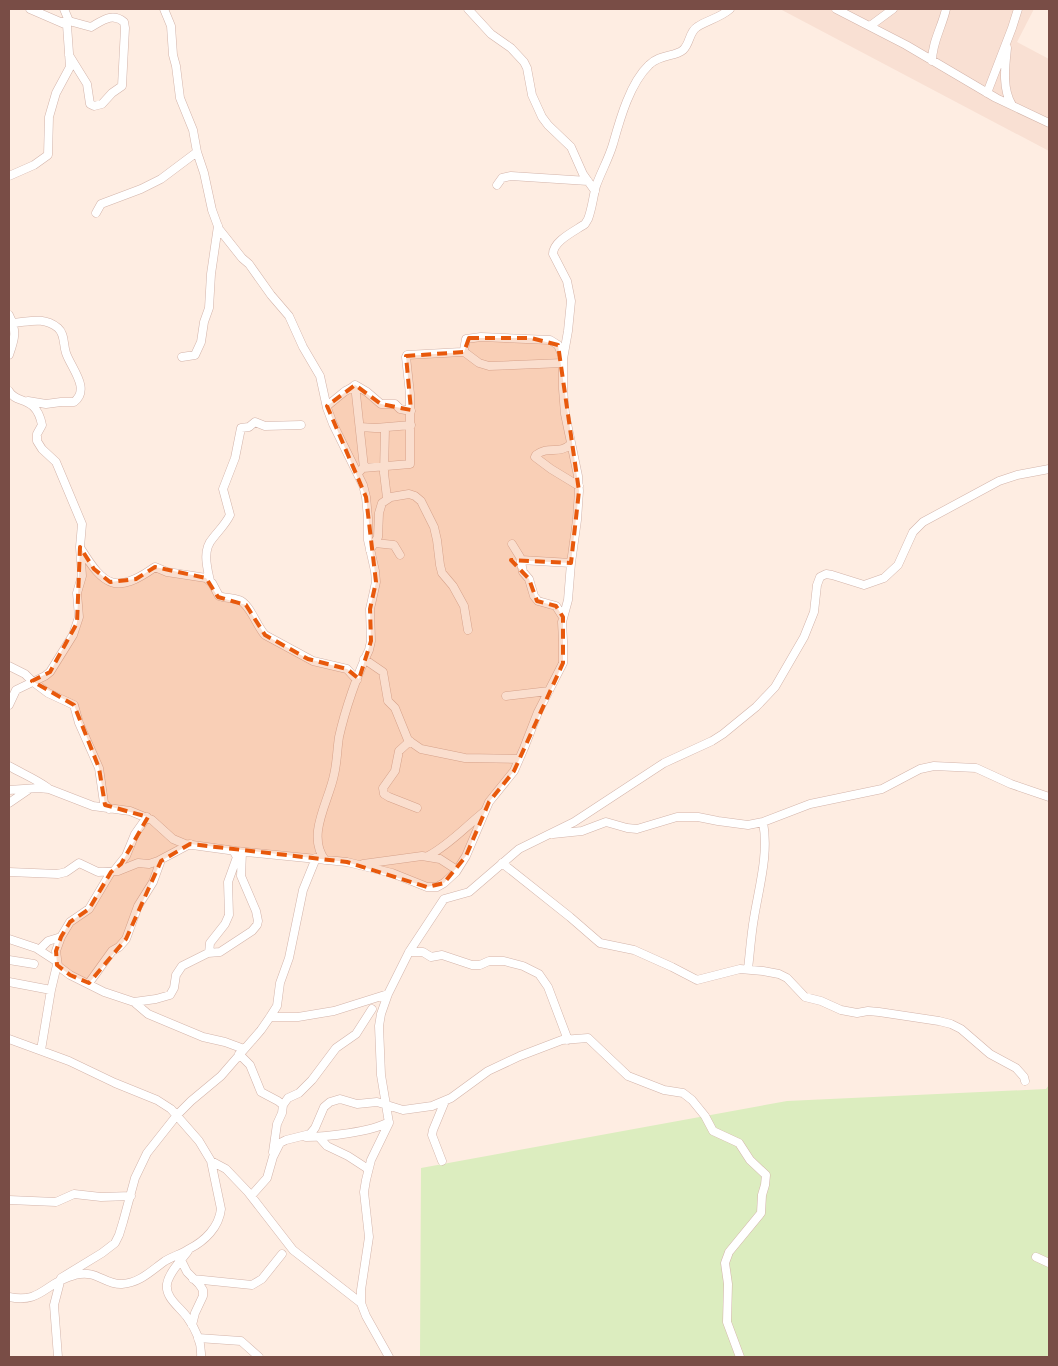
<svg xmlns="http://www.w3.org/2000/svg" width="1058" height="1366" font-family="'Varela Round',sans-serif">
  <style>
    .residential { fill: #f9e0d3 }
    .green { fill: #dcedbf }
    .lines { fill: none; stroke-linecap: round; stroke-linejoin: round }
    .street-casing { stroke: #d3b4aa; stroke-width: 9 }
    .street { stroke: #fff; stroke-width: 8 }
    .marked { fill: #e8590c; fill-opacity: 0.2; stroke: #e8590c; stroke-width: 4; stroke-dasharray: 10 6; stroke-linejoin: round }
  </style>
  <rect width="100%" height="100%" fill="#feede2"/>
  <!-- residential -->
  <path class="residential" d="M 780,9 L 1034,9 L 1017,42 L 1049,59 L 1049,151 Z"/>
  <!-- green -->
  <path class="green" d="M 1049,1085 L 1049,1357 L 420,1357 L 421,1168 L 787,1101 L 1046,1089 Z"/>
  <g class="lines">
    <defs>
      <path id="street" d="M 64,9 L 69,21
        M 164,9 L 171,26 L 173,55 L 176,66 L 180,98 L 193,130 L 197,152 L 204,173 L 212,210 L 219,229 L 242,258 L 249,264 L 271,295 L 289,316 L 303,347 L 320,376 L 327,408 L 333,424 L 363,485 L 366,497 L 368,518 L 368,540 L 375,571 L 376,582 L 370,609 L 371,641 L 369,650 C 357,675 345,710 339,737 C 337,750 337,763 334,775 C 329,801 306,835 325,860
        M 468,9 L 491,34 L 511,48 L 524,62 L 527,68 L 532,95 L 542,117 L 548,125 L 571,147 L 583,174 L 595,191
        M 836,9 L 906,45 L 996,98 L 1049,123
        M 62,22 L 69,21 L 91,27 C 102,21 112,12 124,22 L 125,28 L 122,86 L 112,93 L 102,104 L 94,106 L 90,104 L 87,84 L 69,55
        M 870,26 L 893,9
        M 1007,48 C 1005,67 1002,89 1012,105
        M 932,61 C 932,42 942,27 946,9
        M 987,93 L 1012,28 L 1018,9
        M 9,176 L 34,165 L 48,155 L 49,117 L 56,93 L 70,67 L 67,25 L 30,9
        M 497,185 L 502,178 L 511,176 L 588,181
        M 96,213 L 101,204 L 141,189 L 161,179 L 197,152
        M 9,315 C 17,331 15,338 9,355
        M 13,323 C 29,322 43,316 58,328 C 65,334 63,344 66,353 C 71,368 91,389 74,402 L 61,402 L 46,404 L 28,401
        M 463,351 L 479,363 L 489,366 L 563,363
        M 182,357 L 195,355 L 201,342 L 204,322 L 209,308 L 211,274 L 218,226
        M 355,385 L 364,468
        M 9,391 C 16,405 36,394 42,425 L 37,434 L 37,441 L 42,449 L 56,462 L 82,524 L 80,547 L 82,576 L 77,593 L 79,617 L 73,635 L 50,672 L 45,676 L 16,690 L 9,705
        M 327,406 C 333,401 338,397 344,392 C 348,389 351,389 355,385 L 367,392 L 381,404 L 395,404 L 400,409 L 411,411
        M 360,427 L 375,428 L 411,425
        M 385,428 L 384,473 L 387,498
        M 571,444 C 559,455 549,445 536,455 L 535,457 L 551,469 L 579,486
        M 358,473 L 363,468 L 410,464 L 410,394 L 406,357 L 407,355 L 462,352 L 464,350 L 466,339 L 481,337 L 550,340 L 558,345 L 563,357
        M 375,543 L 394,545 L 400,555
        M 512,544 L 520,557 L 523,572 L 529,579 L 534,596 L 538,601 L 556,606 L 563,617
        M 81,549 C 104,586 116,595 155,567 L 167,572 L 206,578 L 212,583 L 219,596 C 225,598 232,598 239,600 C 250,604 256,625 265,635 L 313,661 L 347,669 L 357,680
        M 370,550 L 378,537 L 379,513 L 382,503 L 391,497 L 409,494 L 415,496 L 421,501 L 434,527 L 437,540 L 440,565 L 442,573 L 453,586 L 464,606 L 468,630
        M 521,560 L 571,563
        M 210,581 C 207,567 202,550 213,538 C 219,530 225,525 230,515 L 223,489 L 235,458 L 241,428 L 249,427 L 255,422 L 265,426 L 301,425
        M 364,659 L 383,672 L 388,701 L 395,708 L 408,740 L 421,749 L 465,758 L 519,759
        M 9,666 L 25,674 L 32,681 L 48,693 L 74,705 L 79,723 L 99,768 L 104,803 L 109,809
        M 506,696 L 549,691
        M 410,741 L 399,751 L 395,771 L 383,788 L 384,794 L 389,797 L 417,808
        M 9,766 C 23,774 36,779 48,788
        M 9,790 L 38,788 L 49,789 L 93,806 L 130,811 L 152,820 L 173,839 L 185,844 L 236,851 L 347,862 L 392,873 L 427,887 L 437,887 L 444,883 L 456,872 L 466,856 L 489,802 L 514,771 L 524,748 L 538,712 L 563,663 L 563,641 L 562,622 L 568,600 L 571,563 L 577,520 L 579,491 L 578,476 L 565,414 L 563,389 L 563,359 L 568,331 L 571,301 L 567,281 L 553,254 C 553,241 575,231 585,224 L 588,219 C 592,209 593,197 596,186 C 601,172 609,158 613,144 C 620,119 630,83 649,65 C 660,54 675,57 683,50 C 690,44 689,32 697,27 C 707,20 720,18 730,9
        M 9,803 L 28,790
        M 553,834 L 582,831 L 606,822 L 627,828 L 637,829 L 677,817 L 698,817 L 718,821 L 748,825 L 763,822 L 810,804 L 882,789 L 920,769 L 934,766 L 976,768 L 1011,784 L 1049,797
        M 428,856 C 449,845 465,827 484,812
        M 502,863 L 570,917 L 600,943 L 634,950 L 672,967 L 697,980 L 740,969 L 763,971 L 779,974 L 787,978 L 805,997 L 821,1001 L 841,1010 L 857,1013 L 868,1011 L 879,1012 L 939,1021 L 951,1024 L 961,1029 L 990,1054 L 1016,1068 L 1024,1077 L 1025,1081
        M 363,864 L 422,856 L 440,859 L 457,870
        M 114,871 L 126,856 L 135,834 L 147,817
        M 9,872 L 58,874 L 66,872 L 79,863 L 98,872 L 118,871 L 138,863 L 149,864 L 158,861 L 190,844
        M 111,872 L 89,909 L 70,922 L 61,937 L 56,951 L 58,966 L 70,975 L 104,992 L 134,1002 L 148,1014 L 203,1037 L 225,1042 L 244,1049
        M 9,939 L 36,948 L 56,961
        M 39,950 L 48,941 L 61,937
        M 409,952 L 423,952 L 431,957 L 442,955 L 472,965 L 480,965 L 489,961 L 504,961 L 523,966 L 539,974 L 548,987 L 568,1040
        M 209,953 L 210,943 L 225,924 L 229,915 L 228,882 L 237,857 L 234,852
        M 9,960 L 34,964
        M 748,969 C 750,952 751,935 754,918 C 759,887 769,854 763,822
        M 9,982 L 51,990
        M 89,983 L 112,951 L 119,947 L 126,939 L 138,906 L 153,882 L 161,860
        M 134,1002 L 156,999 L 170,995 L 174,988 L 176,975 L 182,966 L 208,953 L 220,952 L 252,931 L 257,925 L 258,921 L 256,911 L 241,876 L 242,852
        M 270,1017 L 298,1017 L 334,1011 L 388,994
        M 9,1039 L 69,1061 L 115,1083 L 157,1100 L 171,1109 L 199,1141 L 211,1161 L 221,1209 C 219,1227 205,1241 189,1249 C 182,1254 173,1256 165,1261 C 152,1270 140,1283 122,1284 C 104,1285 97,1269 75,1275 C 45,1282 42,1304 9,1297
        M 41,1050 L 51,990 L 57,965
        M 239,1054 L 250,1065 L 261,1092 L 278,1101 L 283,1105
        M 306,1137 C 326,1137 371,1132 389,1122
        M 319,1137 L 327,1146 L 348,1156 L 368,1169
        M 273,1152 L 277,1124 L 282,1113 L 283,1105 L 288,1098 L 299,1093 L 312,1080 L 336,1048 L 356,1034 L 372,1009
        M 211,1161 L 226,1169 L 248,1192 L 293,1250 L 361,1303
        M 442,1161 L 432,1135 L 433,1130 L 445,1101
        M 251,1196 L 267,1178 L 273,1157 L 280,1143 L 286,1140 L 310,1134 L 315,1128 L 324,1107 L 330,1102 L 340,1099 L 357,1104 L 377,1102 L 403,1110 L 432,1106 L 451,1098 L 488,1071 L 520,1056 L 562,1040 L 588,1038 L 628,1076 L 664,1090 L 683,1093 L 692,1100 L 705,1116 L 713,1131 L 739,1143 L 750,1160 L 766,1175 L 765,1185 L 762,1195 L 761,1213 L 729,1252 L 725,1263 L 728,1284 L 727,1322 L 740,1357
        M 9,1200 L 56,1202 L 74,1194 L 101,1197 L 131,1196
        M 188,1251 C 181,1261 169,1272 167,1284 C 165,1298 180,1307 187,1317 C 195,1328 202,1343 201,1357
        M 1036,1257 L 1049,1263
        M 181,1260 L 187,1272 L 199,1284 L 203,1290 L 203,1296 L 195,1313 L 192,1325
        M 193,1279 L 252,1285 L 262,1279 L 282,1254
        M 198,1338 L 241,1341 L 259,1357
        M 58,1357 L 54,1305 L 61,1278 L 102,1253 L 115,1243 L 119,1235 L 123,1222 L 135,1178 L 147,1153 L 177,1115 L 191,1101 L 221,1076 L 261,1030 L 270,1017 L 277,1006 L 280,983 L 289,958 L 303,890 L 316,858
        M 389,1357 L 366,1316 L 361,1303 L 361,1290 L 369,1237 L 364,1192 L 366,1180 L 371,1160 L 389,1123 L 381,1075 L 379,1026 L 381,1014 L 388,994 L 409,952 L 444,899 L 469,892 L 519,849 L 574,822 L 664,763 L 712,741 L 723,734 L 756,707 L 775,687 L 804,637 L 814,612 L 817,585 L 820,577 L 826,574 L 832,575 L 864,585 L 884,578 L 898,565 L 913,532 L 923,522 L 999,481 L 1017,475 L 1049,469"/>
    </defs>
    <!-- street casing -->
    <use href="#street" class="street-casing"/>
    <!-- street -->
    <use href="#street" class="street"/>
  </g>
  <!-- marked area -->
  <path class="marked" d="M 469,338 L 531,338 L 558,345 L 579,491 L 571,563 L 511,560 L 529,579 L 537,601 L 556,606 L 563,617 L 563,663 L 514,771 L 489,802 L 466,856 L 444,883 L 427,887 L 347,862 L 190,844 L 161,861 L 126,939 L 89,983 L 70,975 L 57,965 L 56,951 L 61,937 L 70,922 L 89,909 L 111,872 L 121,864 L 148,817 L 105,805 L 99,768 L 74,705 L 32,681 L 50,672 L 77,623 L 80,547 L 94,569 L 110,582 L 136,579 L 155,567 L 206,578 L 218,597 L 246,605 L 265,635 L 308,659 L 347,669 L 359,679 L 371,641 L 370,609 L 376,582 L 366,497 L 327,406 L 355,385 L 381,404 L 411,410 L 406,356 L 464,352 Z"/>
  <!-- border -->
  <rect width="1058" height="1366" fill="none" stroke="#794d46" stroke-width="20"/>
</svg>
